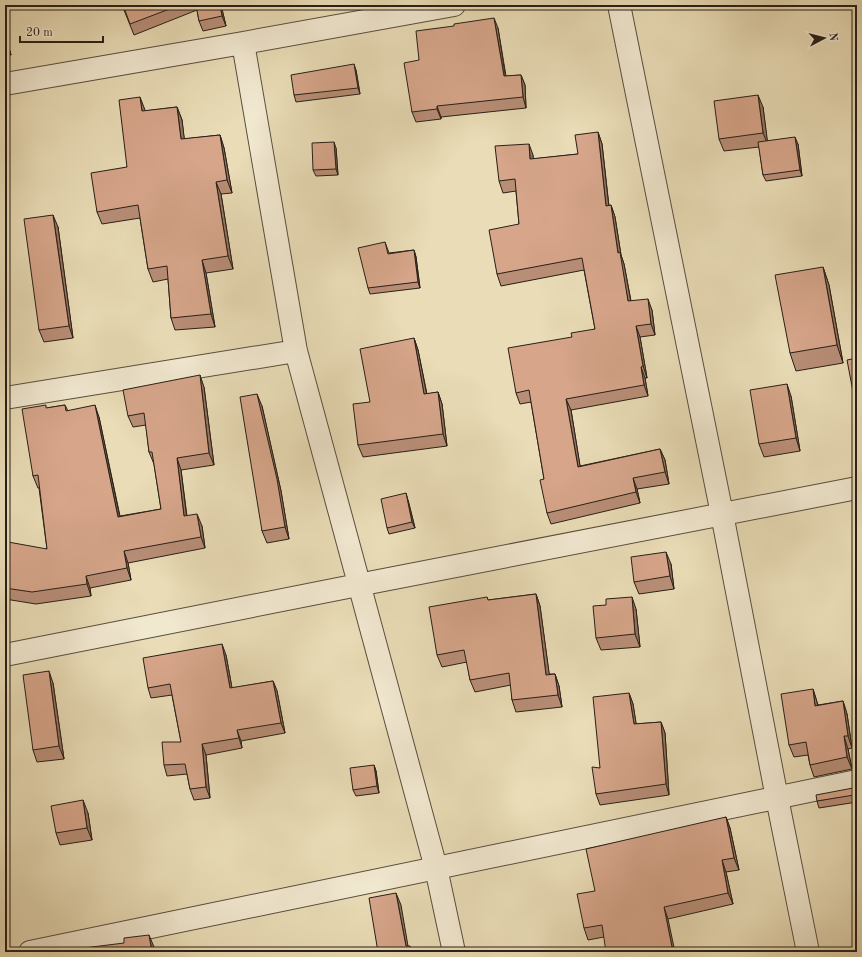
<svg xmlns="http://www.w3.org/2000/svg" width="862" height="957" font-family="'Old Standard TT',serif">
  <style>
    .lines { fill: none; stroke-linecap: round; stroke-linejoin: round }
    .street-casing { stroke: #584e3e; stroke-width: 24 }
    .street { stroke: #f1e8d0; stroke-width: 22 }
    .wall { fill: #b88e77; stroke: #281f16 }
    .shaded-wall { fill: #967461; stroke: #281f16 }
    .building { fill: #d6a58a; stroke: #281f16 }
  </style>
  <rect width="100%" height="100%" fill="#e9dcb6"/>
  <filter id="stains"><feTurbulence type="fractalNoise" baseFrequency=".005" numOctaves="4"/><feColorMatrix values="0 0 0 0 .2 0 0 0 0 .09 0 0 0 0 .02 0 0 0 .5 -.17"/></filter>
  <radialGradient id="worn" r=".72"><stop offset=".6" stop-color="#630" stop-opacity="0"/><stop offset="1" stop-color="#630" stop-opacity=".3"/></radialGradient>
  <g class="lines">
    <defs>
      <path id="street" d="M 619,5 L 722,514 L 777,798 L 808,952
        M 243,43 L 296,351 L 436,868 L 454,952
        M 5,84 L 243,43 L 454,5
        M 5,398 L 296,351
        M 5,655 L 358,585 L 857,488
        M 30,952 L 857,781"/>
    </defs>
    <!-- street casing -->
    <use href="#street" class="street-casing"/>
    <!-- street -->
    <use href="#street" class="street"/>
  </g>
  <!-- wall -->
  <path class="wall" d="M 122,5 L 221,5 L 226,26 L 203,31 L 199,21 L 197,10 L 134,35 Z
    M 498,28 L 506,76 L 521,75 L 525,85 L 526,108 L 441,117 L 441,119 L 416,122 L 412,112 L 419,60 Z
    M 5,33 L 11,55 L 5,56 Z
    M 356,70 L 360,94 L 296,102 L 294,95 Z
    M 177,107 L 182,120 L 184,139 L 220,135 L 224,148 L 232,193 L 221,194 L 233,269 L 206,273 L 215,327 L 175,330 L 171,318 L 168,279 L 153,282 L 148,269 L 140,218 L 102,224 L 97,212 L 127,167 L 145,111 Z
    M 763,107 L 767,141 L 798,144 L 802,176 L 766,181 L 763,175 L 759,147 L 724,151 L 719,139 Z
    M 598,132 L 602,144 L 609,206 L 611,205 L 615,217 L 621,255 L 624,264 L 631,301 L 652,310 L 655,335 L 640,337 L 647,378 L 645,378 L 648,396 L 571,410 L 580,466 L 660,449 L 665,460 L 669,484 L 637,489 L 640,503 L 551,524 L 547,513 L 544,479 L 531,402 L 520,404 L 516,393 L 572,337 L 595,329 L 584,270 L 501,286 L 497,274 L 519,224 L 516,191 L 503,193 L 499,181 L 533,155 L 533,159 L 578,154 Z
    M 336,148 L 338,175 L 316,176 L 313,170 Z
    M 58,227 L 73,338 L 44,342 L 39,330 Z
    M 385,242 L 389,253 L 414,250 L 416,257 L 420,288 L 370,294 L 368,288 Z
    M 823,267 L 829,285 L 843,363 L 796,371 L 790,353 Z
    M 414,338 L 418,350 L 427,394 L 438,392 L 442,404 L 447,446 L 363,457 L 358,445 L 370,402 Z
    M 204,387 L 214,465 L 181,470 L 187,516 L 202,526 L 205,548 L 128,563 L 131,580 L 90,588 L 91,596 L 36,604 L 5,599 L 5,560 L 47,549 L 39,488 L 38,488 L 33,476 L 47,408 L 65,405 L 68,411 L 99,417 L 120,516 L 161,509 L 154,464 L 149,452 L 146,425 L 133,427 L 128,416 Z
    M 791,396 L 800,451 L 764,457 L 759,444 Z
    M 262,406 L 281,491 L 289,539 L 267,543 L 262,531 Z
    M 408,500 L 415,528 L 389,534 L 387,528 Z
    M 671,564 L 674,589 L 639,594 L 634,582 Z
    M 536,594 L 540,606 L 549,674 L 555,674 L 559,686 L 562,707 L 516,712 L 512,700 L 511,685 L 475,692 L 470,680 L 467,662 L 442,667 L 437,655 L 487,597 L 488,600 Z
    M 636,609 L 640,647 L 601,650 L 596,638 Z
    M 226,655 L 232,688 L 273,681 L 277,691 L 285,733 L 241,741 L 242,748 L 206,755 L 210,798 L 194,800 L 190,789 L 187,774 L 167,776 L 164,765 L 181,742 L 172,695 L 151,698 L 148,688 Z
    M 53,683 L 64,759 L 37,762 L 33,750 Z
    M 813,689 L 817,702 L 818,705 L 843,701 L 847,714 L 852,748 L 848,749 L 852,769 L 814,777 L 810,765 L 808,755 L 794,757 L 789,745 Z
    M 629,693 L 633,704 L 636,724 L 661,722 L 665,733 L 669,795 L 600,805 L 596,794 L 600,768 Z
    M 374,765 L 376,771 L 379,793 L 356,796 L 353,790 Z
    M 856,794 L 857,802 L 819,808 L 817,801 Z
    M 88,813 L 92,840 L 60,845 L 56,833 Z
    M 726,817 L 730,828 L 739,870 L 726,872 L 733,904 L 668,919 L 604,937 L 588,940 L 584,928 L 595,891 Z"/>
  <!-- shaded-wall -->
  <path class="shaded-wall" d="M 220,5 L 221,5 L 226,26 L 222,16 Z
    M 494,18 L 498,28 L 507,87 L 504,76 Z
    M 5,33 L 11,55 L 7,44 L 5,37 Z
    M 354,64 L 356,70 L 360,94 L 358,88 Z
    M 521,75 L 525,85 L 526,108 L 523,97 Z
    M 758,95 L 763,107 L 768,145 L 763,133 Z
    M 140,97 L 145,110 L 147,124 L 142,111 Z
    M 437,106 L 441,117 L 441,119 L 437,109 Z
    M 177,107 L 182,120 L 186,152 L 181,139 Z
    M 598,132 L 602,144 L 610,217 L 606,206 Z
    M 220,135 L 224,148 L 232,193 L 227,180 Z
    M 795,137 L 798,144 L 802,176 L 800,170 Z
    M 334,142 L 336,148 L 338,175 L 336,169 Z
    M 529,144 L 533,155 L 534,170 L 530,159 Z
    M 216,182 L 221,194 L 233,269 L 228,256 Z
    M 611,205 L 615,217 L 621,255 L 624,264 L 633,313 L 628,301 L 618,253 Z
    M 53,215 L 58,227 L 73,338 L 69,326 Z
    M 414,250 L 416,257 L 420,288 L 418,282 Z
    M 202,260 L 206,273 L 215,327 L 211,314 Z
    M 823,267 L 829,285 L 843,363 L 837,345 Z
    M 648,299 L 652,310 L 655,335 L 651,324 Z
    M 636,326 L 640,337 L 647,378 L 643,366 Z
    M 414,338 L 418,350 L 429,406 L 424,394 Z
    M 641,367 L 645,378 L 648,396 L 644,385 Z
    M 200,375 L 204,387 L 214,465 L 209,453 Z
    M 787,384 L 791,396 L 800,451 L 796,438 Z
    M 438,392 L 442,404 L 447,446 L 443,434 Z
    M 257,394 L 262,406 L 281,491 L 289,539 L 285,527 Z
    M 566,399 L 571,410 L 582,478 L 578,467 Z
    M 95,405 L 99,417 L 122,528 L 118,517 Z
    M 660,449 L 665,460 L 669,484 L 665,472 Z
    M 177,458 L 181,470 L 188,528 L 184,516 Z
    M 633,478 L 637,489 L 640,503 L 636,492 Z
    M 406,493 L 408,500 L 415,528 L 412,522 Z
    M 197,514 L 202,526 L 205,548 L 201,537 Z
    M 124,551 L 128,563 L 131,580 L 127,568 Z
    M 666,552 L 671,564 L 674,589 L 670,576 Z
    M 86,576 L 90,588 L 91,596 L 87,584 Z
    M 536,594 L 540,606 L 551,687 L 546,675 Z
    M 632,597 L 636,609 L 640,647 L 635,634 Z
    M 222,644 L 226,655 L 234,699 L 230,688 Z
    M 49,671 L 53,683 L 64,759 L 59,746 Z
    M 555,674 L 559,686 L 562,707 L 558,695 Z
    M 273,681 L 277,691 L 285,733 L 281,723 Z
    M 813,689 L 817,702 L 820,718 L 815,706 Z
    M 629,693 L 633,704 L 638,735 L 634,724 Z
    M 843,701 L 847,714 L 852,748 L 848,736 Z
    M 661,722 L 665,733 L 669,795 L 666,784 Z
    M 237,730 L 241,741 L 242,748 L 239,738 Z
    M 844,736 L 848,749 L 852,769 L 847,757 Z
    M 202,744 L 206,755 L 210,798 L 206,787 Z
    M 374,765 L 376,771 L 379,793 L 377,786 Z
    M 853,788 L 856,794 L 857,802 L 854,795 Z
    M 83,800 L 88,813 L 92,840 L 87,828 Z
    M 726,817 L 730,828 L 739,870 L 734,858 Z
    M 722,860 L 726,872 L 733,904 L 728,893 Z
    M 396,893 L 401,905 L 409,952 L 406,946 Z
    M 664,907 L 668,919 L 675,952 L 673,952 Z
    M 149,935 L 154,947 L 155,952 L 152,952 Z"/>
  <!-- building -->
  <path class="building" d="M 123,5 L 180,5 L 130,24 Z
    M 196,5 L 220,5 L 222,16 L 199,21 Z
    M 494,18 L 504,76 L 521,75 L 523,97 L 437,106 L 437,109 L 412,112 L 404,63 L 419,60 L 416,31 L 454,26 L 454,24 Z
    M 5,37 L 7,44 L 5,45 Z
    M 354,64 L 358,88 L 294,95 L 291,75 Z
    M 758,95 L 763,133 L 719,139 L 714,101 Z
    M 140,97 L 142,111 L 177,107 L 181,139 L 220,135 L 227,180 L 216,182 L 228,256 L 202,260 L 211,314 L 171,318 L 167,266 L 148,269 L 138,205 L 97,212 L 91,173 L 127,167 L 119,100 Z
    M 598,132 L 606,206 L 611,205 L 618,253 L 620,252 L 628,301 L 648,299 L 651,324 L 636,326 L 643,366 L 641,367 L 644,385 L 566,399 L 578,467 L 660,449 L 665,472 L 633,478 L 636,492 L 547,513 L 540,480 L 544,479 L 529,390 L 516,393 L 508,348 L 572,337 L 571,333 L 595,329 L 582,258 L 497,274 L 489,230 L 519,224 L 515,179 L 499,181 L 495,146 L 529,144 L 530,159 L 578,154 L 575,135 Z
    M 795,137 L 800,170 L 763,175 L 758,142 Z
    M 334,142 L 336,169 L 313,170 L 312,143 Z
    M 53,215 L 69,326 L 39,330 L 24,219 Z
    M 385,242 L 388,254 L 414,250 L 418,282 L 368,288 L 358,248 Z
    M 823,267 L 837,345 L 790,353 L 775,275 Z
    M 414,338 L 424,394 L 438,392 L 443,434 L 358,445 L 353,404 L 370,402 L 360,349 Z
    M 857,358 L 857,413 L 847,360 Z
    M 200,375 L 209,453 L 177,458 L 184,516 L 197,514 L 201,537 L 124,551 L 127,568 L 86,576 L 87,584 L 32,592 L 5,588 L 5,560 L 8,542 L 47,549 L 38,475 L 33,476 L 22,409 L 46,405 L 46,408 L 65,405 L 66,411 L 95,405 L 118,517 L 161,509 L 152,452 L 149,452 L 144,413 L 128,416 L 123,390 Z
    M 787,384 L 796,438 L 759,444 L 750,390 Z
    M 257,394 L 277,479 L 285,527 L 262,531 L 240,397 Z
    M 406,493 L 412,522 L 387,528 L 381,499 Z
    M 666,552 L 670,576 L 634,582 L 631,557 Z
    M 536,594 L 546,675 L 555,674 L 558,695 L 512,700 L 509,673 L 470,680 L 464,650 L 437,655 L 429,607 L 487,597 L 488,600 Z
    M 632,597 L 635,634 L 596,638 L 593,606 L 606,605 L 606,599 Z
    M 222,644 L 230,688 L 273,681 L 281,723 L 237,730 L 239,738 L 202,744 L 206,787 L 190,789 L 185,764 L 164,765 L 162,742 L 181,742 L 170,684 L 148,688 L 143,658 Z
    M 49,671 L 59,746 L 33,750 L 23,675 Z
    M 813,689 L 815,706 L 843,701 L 848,736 L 844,736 L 847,757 L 810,765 L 806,742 L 789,745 L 781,694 Z
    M 629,693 L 634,724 L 661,722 L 666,784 L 596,794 L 592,767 L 600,768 L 593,697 Z
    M 374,765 L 377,786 L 353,790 L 350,768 Z
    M 853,788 L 854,795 L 817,801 L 816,795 Z
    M 83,800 L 87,828 L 56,833 L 51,806 Z
    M 726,817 L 734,858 L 722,860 L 728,893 L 664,907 L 673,952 L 606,952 L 602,925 L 584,928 L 577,894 L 595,891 L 586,849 Z
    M 396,893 L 406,946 L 410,946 L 411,952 L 378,952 L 369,898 Z
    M 149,935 L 152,952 L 84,952 L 84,948 L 124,943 L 124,938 Z"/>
  <!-- margin -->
  <rect width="862" height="957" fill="none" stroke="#e9dcb6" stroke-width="20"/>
  <rect x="6" y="6" width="850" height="945" fill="none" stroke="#281f16" stroke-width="2"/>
  <rect x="10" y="10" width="842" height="937" fill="none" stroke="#281f16"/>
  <!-- north arrow -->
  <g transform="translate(824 38) rotate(83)" stroke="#f1e8d0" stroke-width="3" paint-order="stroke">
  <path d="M0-3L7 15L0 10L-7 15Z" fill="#281f16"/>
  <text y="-6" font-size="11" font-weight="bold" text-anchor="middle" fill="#281f16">N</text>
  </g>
  <!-- scale -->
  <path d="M20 36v6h83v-6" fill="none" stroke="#281f16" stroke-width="2"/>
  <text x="26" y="36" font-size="12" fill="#281f16" stroke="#f1e8d0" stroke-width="3" paint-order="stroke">20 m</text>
  <rect width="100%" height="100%" filter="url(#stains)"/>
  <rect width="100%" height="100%" fill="url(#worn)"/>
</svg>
